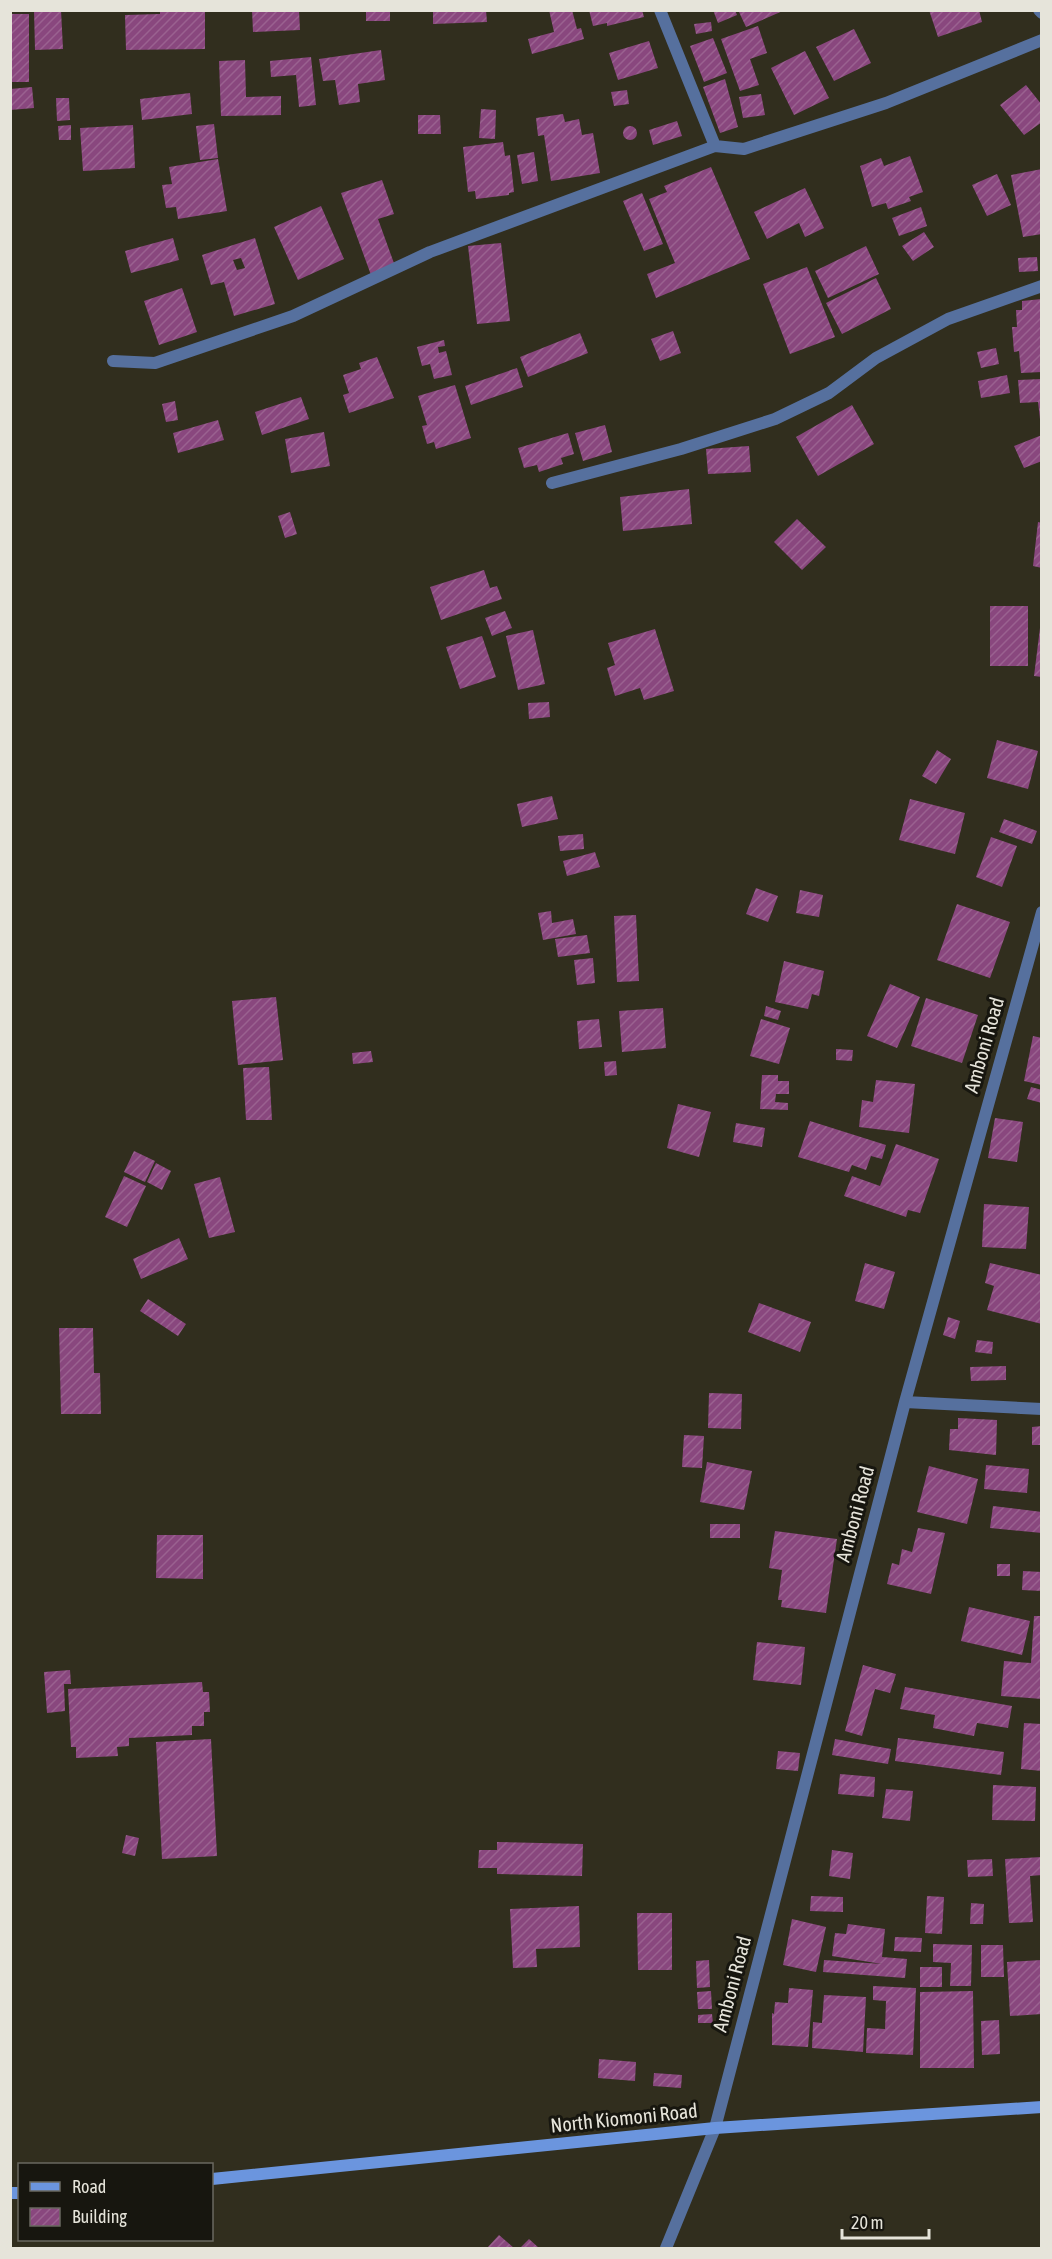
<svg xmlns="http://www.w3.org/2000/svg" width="1052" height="2259" font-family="'Asap Condensed',sans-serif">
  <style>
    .building { fill: url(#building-hatch); fill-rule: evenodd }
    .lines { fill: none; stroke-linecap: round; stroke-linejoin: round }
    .street { stroke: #56709e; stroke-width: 12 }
    .secondary { stroke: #6b95de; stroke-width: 12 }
    .labels { text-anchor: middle; stroke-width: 6; stroke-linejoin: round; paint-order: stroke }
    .street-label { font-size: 20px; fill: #e6e4da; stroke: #17160f }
  </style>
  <defs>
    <pattern id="building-hatch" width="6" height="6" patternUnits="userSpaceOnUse" patternTransform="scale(1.5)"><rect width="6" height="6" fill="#89477e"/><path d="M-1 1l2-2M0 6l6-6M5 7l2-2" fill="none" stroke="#9a6190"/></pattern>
  </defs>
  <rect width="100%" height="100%" fill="#312e1e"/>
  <!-- building -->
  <path class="building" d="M 34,10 L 61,10 L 63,49 L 35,50 Z
    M 160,10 L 205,10 L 205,49 L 126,50 L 125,15 L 160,14 Z
    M 252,10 L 299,10 L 300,30 L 253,32 Z
    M 366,10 L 390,10 L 390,21 L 366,21 Z
    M 433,10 L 486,10 L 487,22 L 433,24 Z
    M 549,10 L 572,10 L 577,29 L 581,28 L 584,39 L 532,54 L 528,39 L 554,32 Z
    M 589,10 L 642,10 L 644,17 L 607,26 L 607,23 L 593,26 Z
    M 713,10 L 735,10 L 737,15 L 718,23 Z
    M 742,10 L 785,10 L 746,27 L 739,12 Z
    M 929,10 L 979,10 L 982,22 L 938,37 Z
    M 10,14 L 29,14 L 29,82 L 10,82 Z
    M 711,22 L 712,31 L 696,34 L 694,24 Z
    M 758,26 L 767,53 L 750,59 L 759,85 L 740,91 L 721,39 Z
    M 854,29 L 871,63 L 834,81 L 816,47 Z
    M 713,38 L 727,73 L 704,82 L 690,46 Z
    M 649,41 L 658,68 L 618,80 L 609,53 Z
    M 381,50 L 385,80 L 358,84 L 360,102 L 339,105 L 335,80 L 323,81 L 319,59 Z
    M 805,51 L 829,98 L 794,115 L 771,68 Z
    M 311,57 L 316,105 L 299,107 L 296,75 L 271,77 L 270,61 Z
    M 245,60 L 246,97 L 281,96 L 281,115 L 221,116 L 219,61 Z
    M 725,79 L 738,127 L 720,133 L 703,87 Z
    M 1026,85 L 1042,105 L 1042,122 L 1024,135 L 1000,105 Z
    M 32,87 L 34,108 L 10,110 L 10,89 Z
    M 627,90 L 629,104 L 614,106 L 611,92 Z
    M 190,93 L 192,114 L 142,120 L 140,99 Z
    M 761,94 L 765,115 L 743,118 L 739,97 Z
    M 56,98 L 69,98 L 70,120 L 57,121 Z
    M 481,109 L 496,110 L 495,139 L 479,138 Z
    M 563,114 L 565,122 L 579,119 L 582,135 L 593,133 L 600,173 L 551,181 L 544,135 L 538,136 L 536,118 Z
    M 418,115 L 440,115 L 441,134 L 418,134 Z
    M 677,121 L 682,136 L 653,145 L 649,130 Z
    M 214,124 L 218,158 L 200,160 L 196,126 Z
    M 71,125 L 71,140 L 59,140 L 58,126 Z
    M 133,125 L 135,168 L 83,171 L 80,128 Z
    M623 133a7 7 0 1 1 14 0a7 7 0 1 1-14 0Z
    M 503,142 L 505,156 L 510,155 L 514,192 L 509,193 L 509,195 L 476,199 L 475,191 L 468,192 L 463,147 Z
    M 534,152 L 538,181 L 522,184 L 517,155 Z
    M 910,156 L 923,192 L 909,197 L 911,201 L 888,209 L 886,203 L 872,207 L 860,166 L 881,158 L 884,166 Z
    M 218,159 L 227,211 L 178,219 L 176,207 L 166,208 L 162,185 L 172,184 L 169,167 Z
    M 711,167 L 750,259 L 656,298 L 647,274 L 675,263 L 649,199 L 667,192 L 664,186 Z
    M 1042,169 L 1042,234 L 1023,237 L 1011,175 Z
    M 997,174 L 1011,205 L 987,216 L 972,185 Z
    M 382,180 L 394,214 L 378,219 L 395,266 L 371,275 L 341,193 Z
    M 805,188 L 824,228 L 805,237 L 799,223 L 767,239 L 754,212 Z
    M 642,193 L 663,244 L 644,251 L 623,201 Z
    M 321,206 L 344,259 L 298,280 L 274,227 Z
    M 921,207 L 927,226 L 899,236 L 892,218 Z
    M 924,232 L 934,247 L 913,261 L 902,246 Z
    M 173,238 L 179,260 L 131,273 L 125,251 Z
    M 255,238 L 275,304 L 234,316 L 224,282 L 211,285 L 202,255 ZM 241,258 L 245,268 L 237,270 L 233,260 Z
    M 501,243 L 510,321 L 477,324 L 468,246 Z
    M 866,246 L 879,274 L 828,298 L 815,271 Z
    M 1037,257 L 1038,271 L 1019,272 L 1018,258 Z
    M 807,267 L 835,337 L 790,354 L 763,284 Z
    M 876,278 L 891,309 L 842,334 L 826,303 Z
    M 182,288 L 197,332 L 159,345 L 144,301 Z
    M 1042,299 L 1042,372 L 1021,373 L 1019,351 L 1014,352 L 1012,327 L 1017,327 L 1016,310 L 1022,310 L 1022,301 Z
    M 673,331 L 681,353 L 660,361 L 651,339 Z
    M 580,333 L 588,353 L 528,377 L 520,357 Z
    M 444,340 L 445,346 L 438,347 L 439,353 L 446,351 L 452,375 L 434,379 L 430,364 L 422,366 L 417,347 Z
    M 996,348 L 999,364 L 981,368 L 977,352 Z
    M 377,357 L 394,398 L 349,413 L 343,395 L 349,393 L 343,375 L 361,369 L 359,363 Z
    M 517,368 L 523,387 L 471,405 L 465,386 Z
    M 1007,375 L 1010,393 L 981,398 L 978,381 Z
    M 1042,379 L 1042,419 L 1040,419 L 1038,402 L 1020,403 L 1018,380 Z
    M 455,385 L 471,438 L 436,449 L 434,442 L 427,444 L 422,426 L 427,425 L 418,396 Z
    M 301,397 L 309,419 L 262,435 L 255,412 Z
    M 175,401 L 178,420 L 166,422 L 162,404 Z
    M 852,405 L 874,444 L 818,476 L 796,437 Z
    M 218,420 L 224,440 L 178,453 L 173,433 Z
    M 605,425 L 612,452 L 583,461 L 575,433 Z
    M 324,432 L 330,466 L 291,473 L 285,439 Z
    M 568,433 L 574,454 L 561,458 L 563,464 L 539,472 L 537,465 L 524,468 L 518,448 Z
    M 1042,435 L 1042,461 L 1024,468 L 1014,446 Z
    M 749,446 L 751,472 L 708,474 L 706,449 Z
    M 689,489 L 692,524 L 623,531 L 620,497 Z
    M 290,512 L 297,534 L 285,538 L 278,516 Z
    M 797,519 L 826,547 L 802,570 L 774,542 Z
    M 1038,522 L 1042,523 L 1042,568 L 1033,566 Z
    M 484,570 L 490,588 L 497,586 L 502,599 L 441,620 L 430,587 Z
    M 990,606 L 1028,606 L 1028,666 L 990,666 Z
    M 505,611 L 512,628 L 492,636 L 485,618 Z
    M 1040,628 L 1042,628 L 1042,677 L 1034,676 Z
    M 655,629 L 674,691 L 644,700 L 640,688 L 615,696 L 607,668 L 615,665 L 608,643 Z
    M 533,630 L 545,684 L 518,690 L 506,636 Z
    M 482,636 L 496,677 L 460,689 L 446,647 Z
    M 549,702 L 550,717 L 529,719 L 528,703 Z
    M 997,740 L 1038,751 L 1028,789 L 987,778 Z
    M 937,750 L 951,759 L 936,784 L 922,776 Z
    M 552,796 L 558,819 L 522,827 L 517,804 Z
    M 910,799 L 965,813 L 955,854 L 899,840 Z
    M 1004,819 L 1037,831 L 1032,844 L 999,832 Z
    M 583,834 L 584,849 L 560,851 L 558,836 Z
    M 991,837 L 1017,846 L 1002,887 L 976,877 Z
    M 595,852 L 600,867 L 567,876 L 563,861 Z
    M 756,888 L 778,896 L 768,922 L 746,914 Z
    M 800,890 L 823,895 L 819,917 L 796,913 Z
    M 957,904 L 1010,922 L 990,978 L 937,960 Z
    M 551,911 L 552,923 L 573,919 L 576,934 L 543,940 L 538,913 Z
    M 636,915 L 639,981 L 617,982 L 614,916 Z
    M 587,935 L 590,953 L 558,957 L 555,939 Z
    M 593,958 L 595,983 L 577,985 L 574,960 Z
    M 784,961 L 824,971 L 819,996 L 812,994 L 808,1009 L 775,1002 Z
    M 890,984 L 920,997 L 897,1048 L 867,1036 Z
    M 276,997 L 283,1060 L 238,1065 L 232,1001 Z
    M 926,998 L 978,1015 L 962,1063 L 911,1046 Z
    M 766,1006 L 781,1011 L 778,1020 L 764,1016 Z
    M 663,1008 L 666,1048 L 622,1052 L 619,1011 Z
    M 599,1019 L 602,1047 L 579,1049 L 577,1021 Z
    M 761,1019 L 790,1028 L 779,1064 L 750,1056 Z
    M 1033,1036 L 1042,1038 L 1042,1085 L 1024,1081 Z
    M 836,1049 L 853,1050 L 852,1061 L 836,1060 Z
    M 371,1051 L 373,1062 L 353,1064 L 352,1053 Z
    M 616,1061 L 617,1075 L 605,1076 L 604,1062 Z
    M 269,1067 L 272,1120 L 246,1120 L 243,1068 Z
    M 762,1075 L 778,1075 L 778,1081 L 789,1081 L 789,1094 L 776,1094 L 775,1102 L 788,1103 L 788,1110 L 760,1109 Z
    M 876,1080 L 915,1084 L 909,1133 L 859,1127 L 862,1100 L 873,1102 Z
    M 1031,1087 L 1042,1090 L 1042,1103 L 1027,1099 Z
    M 678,1104 L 711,1112 L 699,1157 L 667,1148 Z
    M 995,1118 L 1023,1122 L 1017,1162 L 988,1158 Z
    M 810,1121 L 886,1145 L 882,1159 L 871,1156 L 866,1170 L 852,1165 L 849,1172 L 798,1157 Z
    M 736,1123 L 765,1128 L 762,1147 L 733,1142 Z
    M 896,1144 L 939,1159 L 920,1213 L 908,1210 L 906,1217 L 844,1196 L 852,1176 L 880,1186 Z
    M 134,1151 L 155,1161 L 145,1182 L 124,1172 Z
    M 156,1163 L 171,1171 L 162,1190 L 147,1182 Z
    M 124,1176 L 146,1186 L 127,1227 L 105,1217 Z
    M 220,1177 L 235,1232 L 209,1238 L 194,1184 Z
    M 984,1204 L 1029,1207 L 1026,1249 L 982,1247 Z
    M 179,1238 L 188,1259 L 141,1279 L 133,1259 Z
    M 865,1263 L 895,1272 L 884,1309 L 855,1301 Z
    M 990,1263 L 1042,1275 L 1042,1324 L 987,1310 L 994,1286 L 985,1283 Z
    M 148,1299 L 186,1324 L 178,1336 L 140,1311 Z
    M 759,1303 L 811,1322 L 800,1352 L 748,1332 Z
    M 948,1317 L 960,1321 L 955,1339 L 943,1335 Z
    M 59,1328 L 93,1328 L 94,1373 L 100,1373 L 101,1414 L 61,1414 Z
    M 977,1340 L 993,1342 L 992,1354 L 975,1352 Z
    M 1006,1366 L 1006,1380 L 971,1381 L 970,1367 Z
    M 709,1393 L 742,1394 L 741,1429 L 708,1428 Z
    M 958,1418 L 997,1420 L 996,1455 L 949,1450 L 950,1429 L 958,1429 Z
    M 1042,1426 L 1042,1445 L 1032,1445 L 1032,1427 Z
    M 684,1435 L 704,1436 L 702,1468 L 682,1467 Z
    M 707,1462 L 752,1471 L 744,1510 L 700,1502 Z
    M 986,1465 L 1029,1469 L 1027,1493 L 984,1489 Z
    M 929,1466 L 978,1479 L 967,1524 L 917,1512 Z
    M 993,1506 L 1042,1512 L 1042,1533 L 990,1528 Z
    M 710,1524 L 740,1524 L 740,1538 L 710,1538 Z
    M 918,1528 L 945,1533 L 931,1594 L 887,1584 L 892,1563 L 899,1565 L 902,1549 L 912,1552 Z
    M 775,1531 L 837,1539 L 826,1613 L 781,1607 L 782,1600 L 778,1600 L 782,1570 L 769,1568 Z
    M 157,1535 L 203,1535 L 203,1579 L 156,1578 Z
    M 997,1564 L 1010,1564 L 1010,1576 L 997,1576 Z
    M 1023,1571 L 1042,1572 L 1042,1591 L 1022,1590 Z
    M 969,1607 L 1030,1621 L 1022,1655 L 961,1641 Z
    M 1034,1616 L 1042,1616 L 1042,1699 L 1001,1696 L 1004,1661 L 1031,1663 Z
    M 757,1642 L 805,1647 L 801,1685 L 753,1680 Z
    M 863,1665 L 896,1674 L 890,1693 L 875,1689 L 862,1736 L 845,1731 Z
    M 70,1670 L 71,1684 L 64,1684 L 65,1711 L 47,1713 L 44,1672 Z
    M 202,1682 L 203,1692 L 209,1692 L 210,1712 L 204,1712 L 204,1726 L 192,1726 L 192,1735 L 129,1738 L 129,1746 L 117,1747 L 118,1756 L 76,1758 L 76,1747 L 71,1747 L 68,1689 Z
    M 905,1687 L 1012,1706 L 1008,1728 L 977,1723 L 974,1736 L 933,1728 L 935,1715 L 900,1709 Z
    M 1024,1723 L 1042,1724 L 1042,1771 L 1021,1769 Z
    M 898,1738 L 1004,1752 L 1001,1775 L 895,1761 Z
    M 211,1739 L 217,1856 L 162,1859 L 156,1742 Z
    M 835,1739 L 891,1749 L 888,1764 L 832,1755 Z
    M 778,1751 L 800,1753 L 798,1771 L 776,1769 Z
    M 840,1774 L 875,1777 L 874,1797 L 838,1794 Z
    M 993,1785 L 1036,1787 L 1035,1821 L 992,1820 Z
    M 886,1789 L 913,1791 L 910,1821 L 882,1818 Z
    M 126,1835 L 139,1838 L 135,1856 L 122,1853 Z
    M 497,1842 L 583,1844 L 582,1876 L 497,1874 L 497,1868 L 478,1868 L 479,1850 L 497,1850 Z
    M 832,1850 L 853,1853 L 850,1879 L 829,1876 Z
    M 1042,1857 L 1042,1875 L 1030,1876 L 1033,1922 L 1009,1923 L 1005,1859 Z
    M 992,1859 L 993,1876 L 968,1877 L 967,1860 Z
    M 811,1896 L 843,1897 L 843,1912 L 810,1911 Z
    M 927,1896 L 944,1897 L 942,1934 L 925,1933 Z
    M 971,1903 L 984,1904 L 983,1924 L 970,1924 Z
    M 579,1906 L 580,1947 L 536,1949 L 537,1967 L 513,1968 L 510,1909 Z
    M 637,1913 L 672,1913 L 672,1970 L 638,1970 Z
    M 792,1919 L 826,1927 L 816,1972 L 783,1965 Z
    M 848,1924 L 885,1929 L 882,1957 L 907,1959 L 905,1978 L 823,1972 L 824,1960 L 882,1964 L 832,1956 L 835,1933 L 846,1934 Z
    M 895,1937 L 922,1938 L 921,1952 L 894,1951 Z
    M 933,1944 L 972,1945 L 971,1986 L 950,1986 L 951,1963 L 933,1962 Z
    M 981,1945 L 1003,1945 L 1004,1977 L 981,1977 Z
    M 709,1960 L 710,1987 L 697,1988 L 696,1961 Z
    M 1042,1960 L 1042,2014 L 1010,2016 L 1007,1962 Z
    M 920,1967 L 942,1967 L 942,1987 L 920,1987 Z
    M 873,1986 L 916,1988 L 913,2055 L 866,2053 L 867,2028 L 885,2029 L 886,2001 L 873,2000 Z
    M 789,1988 L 813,1990 L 808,2047 L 772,2045 L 772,2013 L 774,2014 L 775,2002 L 788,2003 Z
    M 711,1991 L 712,2009 L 698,2009 L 697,1992 Z
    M 973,1991 L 974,2068 L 920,2068 L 920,1992 Z
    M 824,1995 L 866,1997 L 863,2052 L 812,2048 L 813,2022 L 822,2023 Z
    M 712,2014 L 713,2023 L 698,2023 L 698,2015 Z
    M 999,2020 L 1000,2054 L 982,2055 L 981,2021 Z
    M 599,2059 L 636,2062 L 635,2081 L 598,2078 Z
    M 654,2073 L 682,2075 L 681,2088 L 653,2086 Z
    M 499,2235 L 514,2248 L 487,2248 Z
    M 529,2239 L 539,2248 L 520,2248 Z"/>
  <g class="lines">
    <!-- street -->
    <path class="street" d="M 660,10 L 715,146
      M 1039,10 L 1042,13
      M 113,361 L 155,363 L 293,316 L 430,252 L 715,146 L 744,149 L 886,103 L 1042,40
      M 552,483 L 681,449 L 775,419 L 829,393 L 876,358 L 948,319 L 1042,286
      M 905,1402 L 1042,1409
      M 666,2248 L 715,2128 L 905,1402 L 1042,912"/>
    <!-- secondary -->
    <path class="secondary" d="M 212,2179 L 715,2128 L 1042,2107
      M 10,2193 L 20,2193"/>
  </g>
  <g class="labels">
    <!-- street labels -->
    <g class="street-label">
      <text transform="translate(984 1045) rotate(-74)" y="7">Amboni Road</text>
      <text transform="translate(855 1514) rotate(-75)" y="7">Amboni Road</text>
      <text transform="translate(732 1984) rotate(-75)" y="7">Amboni Road</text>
      <text transform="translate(624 2118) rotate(-6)" y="7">North Kiomoni Road</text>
    </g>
  </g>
  <!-- border -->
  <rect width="1052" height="2259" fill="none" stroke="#e6e4da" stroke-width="24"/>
  <!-- legend -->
  <rect x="18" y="2163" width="195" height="78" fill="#17160f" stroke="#6a6860" stroke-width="1.5"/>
  <rect x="30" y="2182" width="30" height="9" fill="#6b95de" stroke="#6a6860" stroke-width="1.5"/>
  <text x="72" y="2193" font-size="18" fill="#e6e4da">Road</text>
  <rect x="30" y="2208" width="30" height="18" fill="url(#building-hatch)" stroke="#6a6860" stroke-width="1.5"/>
  <text x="72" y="2223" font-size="18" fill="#e6e4da">Building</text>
  <!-- scale -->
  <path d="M842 2229v9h87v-9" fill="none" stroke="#e6e4da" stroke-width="3"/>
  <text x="851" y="2229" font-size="18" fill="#e6e4da" stroke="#17160f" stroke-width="4.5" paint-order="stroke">20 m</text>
</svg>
